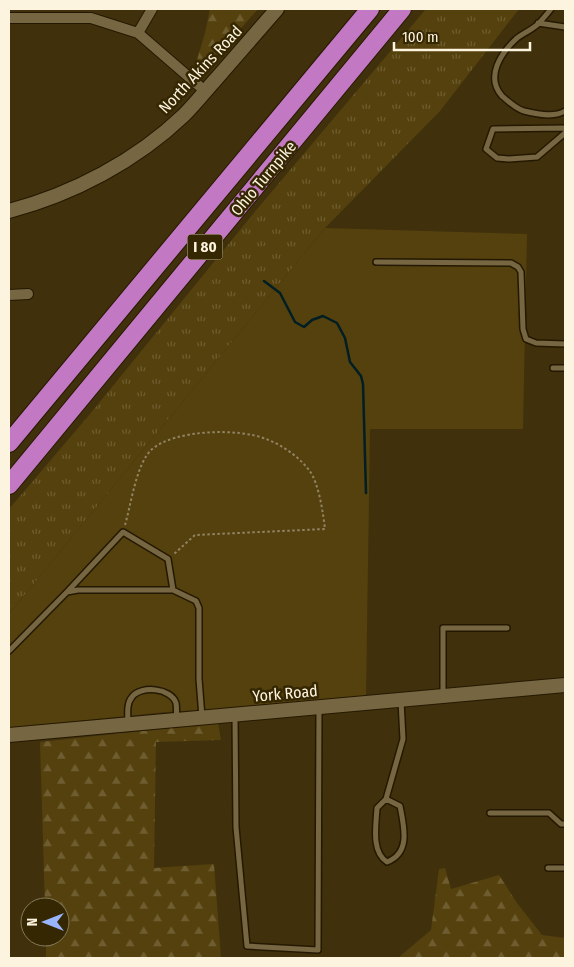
<svg xmlns="http://www.w3.org/2000/svg" width="574" height="967" font-family="'Fira Sans Condensed',sans-serif">
  <style>
    .grass { fill: url(#grass-tufts) }
    .forest { fill: url(#forest-firs) }
    .park { fill: #55410d }
    .lines { fill: none; stroke-linecap: round; stroke-linejoin: round }
    .stream { stroke: #001e23; stroke-width: 2.5 }
    .lane-casing { stroke: #241900; stroke-width: 8 }
    .street-casing { stroke: #241900; stroke-width: 12 }
    .secondary-casing { stroke: #241900; stroke-width: 16 }
    .highway-casing { stroke: #241900; stroke-width: 20 }
    .path { stroke: #918466; stroke-width: 2; stroke-dasharray: 2.5 2.5; stroke-linecap: butt }
    .lane { stroke: #766642; stroke-width: 5 }
    .street { stroke: #766642; stroke-width: 10 }
    .secondary { stroke: #766642; stroke-width: 14 }
    .highway { stroke: #c378c3; stroke-width: 18 }
    .labels { text-anchor: middle; stroke-width: 5; stroke-linejoin: round; paint-order: stroke }
    .shield { fill: #352702; stroke: #c1b69d; stroke-width: 1 }
    .shield-label { font-size: 15px; font-weight: bold; fill: #fdf4e0 }
    .street-label { font-size: 16px; fill: #fdf4e0; stroke: #352702 }
  </style>
  <defs>
    <pattern id="grass-tufts" width="24" height="20" patternUnits="userSpaceOnUse" patternTransform="scale(1.25)"><rect width="24" height="20" fill="#55410d"/><path d="M3 7l-1-3M5 7V3M7 7l1-3M15 17l-1-3M17 17v-4M19 17l1-3" fill="none" stroke="#6e5d30"/></pattern>
    <pattern id="forest-firs" width="22" height="20" patternUnits="userSpaceOnUse" patternTransform="scale(1.25)"><rect width="22" height="20" fill="#55410d"/><path d="M5 1l3.5 6h-7zM16 11l3.5 6h-7z" fill="#6e5d30"/></pattern>
  </defs>
  <rect width="100%" height="100%" fill="#40310c"/>
  <!-- grass -->
  <path class="grass" d="M 426,9 L 519,9 L 440,111 L 325,228 L 9,614 L 9,509 L 90,414 L 253,214 Z"/>
  <!-- forest -->
  <path class="forest" d="M 210,9 L 258,9 L 219,53 L 206,62 L 197,60 L 205,33 Z
    M 218,723 L 221,740 L 156,742 L 154,868 L 214,864 L 221,958 L 46,958 L 46,937 L 60,937 L 60,907 L 45,907 L 40,742 Z
    M 445,868 L 451,889 L 499,875 L 517,903 L 542,935 L 565,938 L 565,958 L 398,958 L 431,930 L 439,869 Z"/>
  <!-- park -->
  <path class="park" d="M 325,228 L 527,234 L 523,429 L 370,429 L 366,697 L 249,707 L 166,712 L 9,728 L 9,614 Z"/>
  <g class="lines">
    <!-- stream -->
    <path class="stream" d="M 264,281 L 280,293 L 295,322 L 304,327 L 312,320 L 323,316 L 337,323 L 345,338 L 350,362 L 361,376 L 363,384 L 366,493"/>
    <defs>
      <path id="lane" d="M 551,9 C 547,14 543,19 538,24 C 532,30 523,33 516,39 C 501,53 485,77 502,96 C 508,101 516,109 524,111 C 536,114 554,118 565,111
        M 538,23 L 565,27
        M 565,128 L 493,129 L 486,149 L 497,158 L 509,159 L 537,157 L 565,133
        M 376,262 L 511,263 L 518,267 L 521,272 L 523,329 L 526,339 L 536,343 L 565,344
        M 553,368 L 565,368
        M 67,592 L 123,532 L 168,559 L 173,590
        M 9,651 L 67,592 L 78,590 L 173,590 L 196,601 L 199,608 L 199,679 L 202,717
        M 443,696 L 443,628 L 507,628
        M 235,716 L 236,827 L 247,946 L 318,950 L 319,708
        M 128,724 C 128,715 126,704 132,697 C 141,685 171,688 176,703 C 177,708 176,715 177,720
        M 386,799 L 377,808 C 376,825 371,852 387,862 C 411,853 404,827 400,806 L 386,799 L 403,739 L 401,701
        M 490,813 L 549,813 L 561,824 L 565,824
        M 548,868 L 565,868"/>
      <path id="street" d="M 9,18 L 91,18 L 138,33 L 205,91
        M 138,33 L 152,9
        M 9,295 L 28,294"/>
      <path id="secondary" d="M 9,211 C 73,194 136,161 184,115 C 196,103 206,90 217,78 C 237,55 257,32 277,9
        M 9,735 L 565,685"/>
      <path id="highway" d="M 9,443 L 370,9
        M 9,485 L 402,9"/>
    </defs>
    <!-- lane casing -->
    <use href="#lane" class="lane-casing"/>
    <!-- street casing -->
    <use href="#street" class="street-casing"/>
    <!-- secondary casing -->
    <use href="#secondary" class="secondary-casing"/>
    <!-- highway casing -->
    <use href="#highway" class="highway-casing"/>
    <!-- path -->
    <path class="path" d="M 125,525 C 131,505 136,465 151,450 C 174,429 239,428 266,439 C 282,445 298,456 309,470 C 319,483 323,513 325,529 L 195,535 L 174,554"/>
    <!-- lane -->
    <use href="#lane" class="lane"/>
    <!-- street -->
    <use href="#street" class="street"/>
    <!-- secondary -->
    <use href="#secondary" class="secondary"/>
    <!-- highway -->
    <use href="#highway" class="highway"/>
  </g>
  <g class="labels">
    <!-- shield labels -->
    <rect class="shield" x="187.5" y="234.5" width="35" height="25" rx="4"/>
    <g class="shield-label">
      <text x="205" y="252">I 80</text>
    </g>
    <!-- street labels -->
    <g class="street-label">
      <text transform="translate(200 69) rotate(-47)" y="6">North Akins Road</text>
      <text transform="translate(263 178) rotate(-50)" y="6">Ohio Turnpike</text>
      <text transform="translate(285 693) rotate(-5)" y="6">York Road</text>
    </g>
  </g>
  <!-- border -->
  <rect width="574" height="967" fill="none" stroke="#fdf4e0" stroke-width="20"/>
  <!-- north arrow -->
  <g transform="translate(45 922) rotate(270)"><circle r="24" fill="#352702" stroke="#85795b"/>
  <path d="M0-4L9 19L0 12L-9 19Z" fill="#98b5fd"/>
  <text y="-8" font-size="14" font-weight="bold" text-anchor="middle" fill="#fdf4e0">N</text>
  </g>
  <!-- scale -->
  <path d="M394 42v8h136v-8" fill="none" stroke="#fdf4e0" stroke-width="2.5"/>
  <text x="402" y="42" font-size="15" fill="#fdf4e0" stroke="#352702" stroke-width="4" paint-order="stroke">100 m</text>
</svg>
